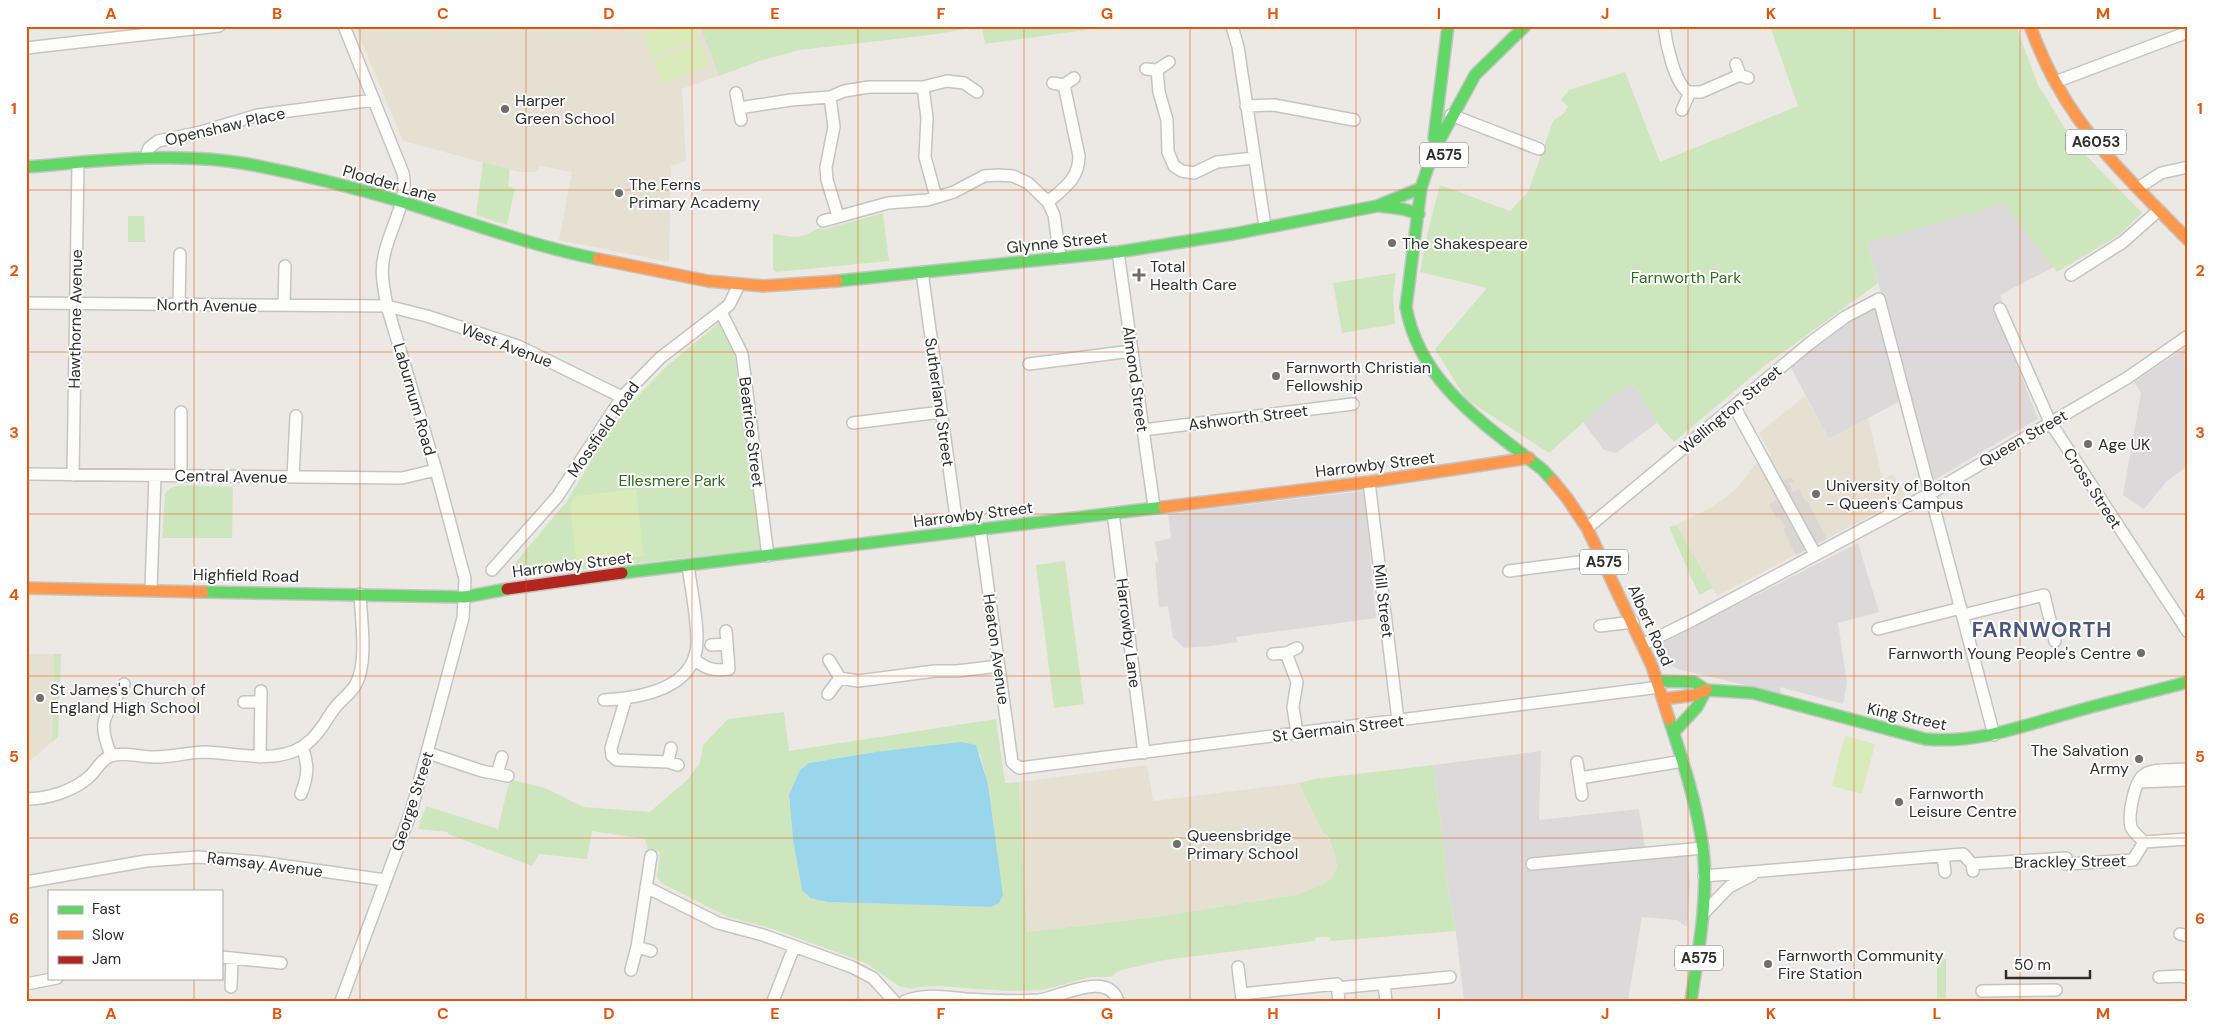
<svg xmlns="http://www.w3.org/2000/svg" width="2214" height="1027" font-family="'DM Sans',sans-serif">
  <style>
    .industrial { fill: #dcd9db }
    .education { fill: #e6e0d3 }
    .green { fill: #cee6be; fill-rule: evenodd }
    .pitch { fill: #d9eabb }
    .plaza { fill: #dad6d2 }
    .water { fill: #99d6ec }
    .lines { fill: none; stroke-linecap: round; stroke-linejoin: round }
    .street-casing { stroke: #c5c4c5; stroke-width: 14 }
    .fast-casing { stroke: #c5c4c5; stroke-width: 14 }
    .slow-casing { stroke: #c5c4c5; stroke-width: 14 }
    .jam-casing { stroke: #c5c4c5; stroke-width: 14 }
    .street { stroke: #fcfcfb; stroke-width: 11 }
    .fast { stroke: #63d668; stroke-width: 11 }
    .slow { stroke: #ff974d; stroke-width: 11 }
    .jam { stroke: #b3261e; stroke-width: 11 }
    .grid { fill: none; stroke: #df570e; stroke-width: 1; stroke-opacity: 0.55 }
    .poi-dot { fill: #706f6e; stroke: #fff; stroke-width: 2 }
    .labels { text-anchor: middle; stroke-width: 4; stroke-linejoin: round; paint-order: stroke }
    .shield { fill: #fff; stroke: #6d6d6d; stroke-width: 1 }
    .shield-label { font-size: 15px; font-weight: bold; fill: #2e2e2e }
    .poi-label { font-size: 16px; fill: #2e2e2e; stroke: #fff; text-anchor: start }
    .street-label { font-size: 16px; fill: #2e2e2e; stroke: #fff }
    .park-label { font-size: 16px; fill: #2c6e1b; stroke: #fff }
    .district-label { font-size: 21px; font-weight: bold; letter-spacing: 1px; fill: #4d5680; stroke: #fff }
    .neatline { fill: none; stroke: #df570e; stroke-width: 2 }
    .grid-label { font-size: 16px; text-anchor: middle; font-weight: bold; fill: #df570e }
  </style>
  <rect width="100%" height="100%" fill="#ece8e4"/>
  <!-- industrial -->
  <path class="industrial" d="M 2004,204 L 2054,267 L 2000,295 L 2004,305 L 1995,309 L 2038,419 L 1934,480 L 1867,243 Z
    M 1875,309 L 1900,401 L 1829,439 L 1789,364 L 1848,322 Z
    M 2188,346 L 2188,466 L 2167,481 L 2144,509 L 2123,495 L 2141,393 L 2134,382 Z
    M 1634,384 L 1657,423 L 1616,453 L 1604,450 L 1583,422 L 1615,394 Z
    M 1364,491 L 1376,618 L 1236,637 L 1237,642 L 1211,646 L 1184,648 L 1173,637 L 1168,606 L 1159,607 L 1155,563 L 1158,562 L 1155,542 L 1171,538 L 1168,514 Z
    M 1858,543 L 1879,612 L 1838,623 L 1847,683 L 1843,704 L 1780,687 L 1781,694 L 1678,669 L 1666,664 L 1659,645 Z
    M 1541,751 L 1539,820 L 1639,809 L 1645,847 L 1687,843 L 1690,883 L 1687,927 L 1677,920 L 1642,917 L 1628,1001 L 1464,1001 L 1455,925 L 1449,897 L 1434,765 Z"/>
  <!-- education -->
  <path class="education" d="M 355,26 L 980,26 L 937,34 L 799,50 L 759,61 L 682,89 L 686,161 L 671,166 L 669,262 L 559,240 L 572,172 L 540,166 L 536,172 L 519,172 L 403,141 Z
    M 1805,396 L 1829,439 L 1868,418 L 1881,473 L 1884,479 L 1893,474 L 1906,497 L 1717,596 L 1676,525 L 1714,506 L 1736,489 L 1757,463 L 1771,455 L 1759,433 Z
    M 26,654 L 54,654 L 52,742 L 26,764 Z
    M 1147,765 L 1153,801 L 1299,783 L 1334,851 L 1337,866 L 1332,878 L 1320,886 L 1296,895 L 1149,918 L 1027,932 L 1019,782 Z"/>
  <!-- green -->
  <path class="green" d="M 700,26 L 980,26 L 937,34 L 799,50 L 759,61 L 719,76 Z
    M 982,26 L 1113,26 L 985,44 Z
    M 1770,26 L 2016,26 L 2038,85 L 2074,143 L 2142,213 L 2119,235 L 2057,272 L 2004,204 L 1867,243 L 1878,283 L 1763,367 L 1674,442 L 1657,423 L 1634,384 L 1615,394 L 1549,453 L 1466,399 L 1435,349 L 1487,288 L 1420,272 L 1427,235 L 1440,185 L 1510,211 L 1528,192 L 1553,121 L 1563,114 L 1568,107 L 1561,100 L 1569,90 L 1625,72 L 1660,162 L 1798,106 Z
    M 483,162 L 510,169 L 508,186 L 515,189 L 507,225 L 476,215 Z
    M 883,213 L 889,261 L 776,272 L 773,269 L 773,234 C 783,235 795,239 806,235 C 813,231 816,228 825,229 Z
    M 128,216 L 144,216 L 145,242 L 128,242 Z
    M 1396,273 L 1393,297 L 1395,324 L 1342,333 L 1333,283 Z
    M 720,322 L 735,357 L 763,549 L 526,576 C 520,575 514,569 516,562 L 567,501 L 607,434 L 631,403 L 667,366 Z
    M 181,485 L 233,487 L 232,538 L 162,538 L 165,494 L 170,488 Z
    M 1676,525 L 1713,588 L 1699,595 L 1669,527 Z
    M 1065,561 L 1084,704 L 1054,708 L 1036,565 Z
    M 54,654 L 61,654 L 58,737 L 52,742 Z
    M 784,712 L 789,751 L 996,719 L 1005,783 L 1019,782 L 1027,932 L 1149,918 L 1296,895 L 1320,886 L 1332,878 L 1337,866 L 1334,851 L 1328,837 L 1322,831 L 1299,783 L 1314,779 L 1434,765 L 1449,897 L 1456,931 L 1331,941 L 1330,937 L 1316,937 L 1315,941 L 1164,960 L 1118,971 L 1111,977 L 1091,977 L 1042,990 L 1008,991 L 938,986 L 918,987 L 912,989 L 899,986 L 866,963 L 773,929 L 728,917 L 661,883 L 657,877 L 660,852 L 648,850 L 645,839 L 592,831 L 587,859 L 539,854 L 532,866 L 448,834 L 448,832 L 418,829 L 426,806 L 498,829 L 508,786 L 512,780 L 545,788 L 584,807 L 650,812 L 687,780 L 700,763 L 703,745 L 728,719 ZM 875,752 L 980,753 L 988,785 L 1003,895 L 991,907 L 827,902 L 810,898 L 802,890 L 793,840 L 789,795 L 800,770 L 809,763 Z
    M 1941,959 L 1946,959 L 1946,1001 L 1937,1001 L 1937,966 Z"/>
  <!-- pitch -->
  <path class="pitch" d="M 666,26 L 694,26 L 699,40 L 652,58 L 643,35 Z
    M 700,42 L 709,65 L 662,84 L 653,61 Z
    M 636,489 L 644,556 L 577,564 L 570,506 L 576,496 Z
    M 1845,736 L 1875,744 L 1862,794 L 1832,786 Z"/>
  <!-- plaza -->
  <path class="plaza" d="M 1791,477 L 1794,481 L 1789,483 L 1793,492 L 1799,489 L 1805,501 L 1807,500 L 1827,539 L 1796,555 L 1783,529 L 1785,528 L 1779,517 L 1776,518 L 1769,504 L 1777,500 L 1771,487 Z"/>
  <!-- water -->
  <path class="water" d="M 961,742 L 976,745 L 988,784 L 1003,895 L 999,903 L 991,907 L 827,902 L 810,898 L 802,890 L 793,840 L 789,795 L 800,770 L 809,763 L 875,752 Z"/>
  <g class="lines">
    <defs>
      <path id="street" d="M 1232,26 L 1238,47 L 1265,227
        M 1664,26 C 1666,43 1674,82 1688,92 L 1701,92 L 1740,75
        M 26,48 L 219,26
        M 1736,64 L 1740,75 L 1748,78
        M 1146,69 L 1157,70 L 1169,62
        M 1157,70 L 1159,92 L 1167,120 L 1168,152 L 1174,166 L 1182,171 L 1194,173 L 1217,162 L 1254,158
        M 2055,82 L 2188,32
        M 1053,83 L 1064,85 L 1074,78
        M 923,87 L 927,118 L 925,157 L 936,197
        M 736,93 L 741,120
        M 830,97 L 834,127 L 826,167 L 827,180 L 838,216
        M 1246,106 L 1274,105 L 1354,120
        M 739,108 L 791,100 L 830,97 L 844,91 L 869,87 L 923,87 L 947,81 L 964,83 L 977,92
        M 1682,110 L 1690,92
        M 1451,115 L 1539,149
        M 145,158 L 149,148 L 158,141 L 201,132 L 258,115 L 374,100
        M 2138,188 L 2161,173 L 2188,167
        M 1048,202 C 1064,188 1079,179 1079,156 L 1064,85
        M 823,221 L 888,203 L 927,200 L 954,192 L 984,176 L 998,175 L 1013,176 L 1028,183 L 1048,202 L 1054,215 L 1060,258
        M 1118,252 L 1154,507
        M 922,272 L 958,532
        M 2071,275 L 2123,242 L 2159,210
        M 26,303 L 387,306 L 427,316 L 518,346 L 622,397
        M 179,305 L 180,254
        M 284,305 L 285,266
        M 2000,309 L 2050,422 L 2188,632
        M 721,312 L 742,354 L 768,556
        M 1029,364 L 1132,351
        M 1734,406 L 1815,554
        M 853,423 L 941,412
        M 1143,430 L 1353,404
        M 26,474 L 402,478 L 436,470
        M 73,475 L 78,163
        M 181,476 L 181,412
        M 293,477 L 296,416
        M 1369,482 L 1398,720
        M 1113,513 L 1144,753
        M 1587,528 L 1810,343 L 1845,317 L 1879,299 L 1994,735
        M 980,529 L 1012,762 L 1019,768 L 1660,687
        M 492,570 L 557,497 L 622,397 L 660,358 L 729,305 L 739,285
        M 1509,571 L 1602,559
        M 151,589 L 155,476
        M 1963,615 L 2044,595 L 2055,641
        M 1600,626 L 1633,622
        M 1878,629 L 1961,608
        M 711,645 L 727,644
        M 1642,645 L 1693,620 L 1931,493 L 2127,378 L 2188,336
        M 1286,653 L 1297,682 L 1293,707 L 1297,733
        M 1273,654 L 1286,653 L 1297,648
        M 694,659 C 706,669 713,671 729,669 L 726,631
        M 840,678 L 858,681 L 935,671 L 957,671 L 999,666
        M 828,694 L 840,678 L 829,660
        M 626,698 L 611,748 L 612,756 L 617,760 L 668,762 L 678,765
        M 604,700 C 637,698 689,690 696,651 C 700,632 691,587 688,566
        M 244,702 L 261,702
        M 428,753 L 482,771 L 508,776
        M 111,755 C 96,719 106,716 124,684
        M 260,757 L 261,691
        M 668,762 L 671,748
        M 1577,762 L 1582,795
        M 497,774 L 502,757
        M 1580,778 L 1683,761
        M 2139,782 L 2188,780
        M 301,794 C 308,776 309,765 302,747
        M 26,799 C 48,799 73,791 89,777 C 97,770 101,759 111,756 C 125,751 142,758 156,757 C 173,757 189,752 205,752 C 240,753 283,767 311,740 C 321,731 326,720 334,709 C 340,700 351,694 356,684 C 368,662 361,619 360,594
        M 2144,842 C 2140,838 2133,832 2131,827 C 2128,816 2134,781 2144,775 C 2153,768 2175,770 2186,769
        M 2144,842 L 2188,839
        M 1943,856 L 1945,872
        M 1532,864 L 1703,848
        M 1972,864 L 2066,858 L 2066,864 L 2133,860 L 2144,842
        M 1704,876 L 1963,854 L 1972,864 L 1973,871
        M 26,882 L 146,861 L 198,857 L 259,862 L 385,880
        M 646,887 L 718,923 L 763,935 L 852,967 L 873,978 L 894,1001
        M 1703,914 L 1729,887 L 1752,875
        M 2180,934 L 2188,936
        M 637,947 L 651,951
        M 221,957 L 281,963
        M 1238,967 L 1242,1000
        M 631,970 L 637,947 L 651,856
        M 2159,977 L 2182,976 L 2188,978
        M 26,984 L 57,978
        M 1384,984 L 1386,1001
        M 231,987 L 232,958
        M 1337,988 L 1450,977
        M 1982,991 L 2056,990
        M 1242,994 L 1337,984 L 1339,1001
        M 341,1001 L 411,812 L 463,618 L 465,579 L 436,470 L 387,306 C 384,289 380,273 384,256 C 389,229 409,201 403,173 L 344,26
        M 773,1001 L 794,947
        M 905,1001 C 926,993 945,997 966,999 C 990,1000 1015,1002 1039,1000 C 1061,997 1108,970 1118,1001"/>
      <path id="fast" d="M 1525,26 L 1475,75 L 1433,152 L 1421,188 L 1406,307 C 1420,384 1486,425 1543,470 L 1553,481
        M 1434,138 L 1448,26
        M 26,167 C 100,161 175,151 248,164 C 300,174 352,187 403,202 C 468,222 532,246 598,259
        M 1379,206 L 1403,209 L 1419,214
        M 837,281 L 1118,252 L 1233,234 L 1377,206 L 1421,188
        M 622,573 L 1164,507
        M 203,592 L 465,597 L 507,589
        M 1658,681 L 1694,682 L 1706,690 L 1753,693 L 1925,739 C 1975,744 2019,727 2066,714 C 2107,702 2147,693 2188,682
        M 1669,719 C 1683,761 1697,804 1703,849 C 1709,896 1698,953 1691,1001
        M 1674,732 L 1697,707 L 1706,690"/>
      <path id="slow" d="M 2030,26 C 2038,47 2046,66 2057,85 C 2089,144 2142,192 2188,240
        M 598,259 L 708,281 L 763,286 L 837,281
        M 1553,481 L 1567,498 L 1587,528 L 1652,666 L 1669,719
        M 1164,507 L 1369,482 L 1529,458
        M 26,588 L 203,592
        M 1663,699 L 1695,695 L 1706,690"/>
      <path id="jam" d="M 507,589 L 622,573"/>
    </defs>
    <!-- street casing -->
    <use href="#street" class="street-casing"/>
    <!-- fast casing -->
    <use href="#fast" class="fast-casing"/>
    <!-- slow casing -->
    <use href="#slow" class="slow-casing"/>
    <!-- jam casing -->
    <use href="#jam" class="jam-casing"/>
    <!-- street -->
    <use href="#street" class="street"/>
    <!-- fast -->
    <use href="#fast" class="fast"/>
    <!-- slow -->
    <use href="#slow" class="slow"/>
    <!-- jam -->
    <use href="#jam" class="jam"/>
  </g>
  <!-- grid -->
  <path class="grid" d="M 194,26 L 194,891M 360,26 L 360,1001M 526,26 L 526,1001M 692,26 L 692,1001M 858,26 L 858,1001M 1024,26 L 1024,1001M 1190,26 L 1190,1001M 1356,26 L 1356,1001M 1522,26 L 1522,1001M 1688,26 L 1688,1001M 1854,26 L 1854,1001M 2020,26 L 2020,1001M 26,190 L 2188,190M 26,352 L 2188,352M 26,514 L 2188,514M 26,676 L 2188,676M 26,838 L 2188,838M 194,978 L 194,1001"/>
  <!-- markers -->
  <g class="poi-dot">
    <circle cx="505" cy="109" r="5"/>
    <circle cx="619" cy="193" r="5"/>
    <circle cx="1392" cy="243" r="5"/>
    <path d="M1136.5 267.5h5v5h5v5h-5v5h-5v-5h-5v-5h5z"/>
    <circle cx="1276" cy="376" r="5"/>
    <circle cx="2088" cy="444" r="5"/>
    <circle cx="1816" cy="494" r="5"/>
    <circle cx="2141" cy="653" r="5"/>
    <circle cx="40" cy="698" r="5"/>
    <circle cx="2139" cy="759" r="5"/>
    <circle cx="1899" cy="802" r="5"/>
    <circle cx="1177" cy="844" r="5"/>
    <circle cx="1768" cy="964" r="5"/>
  </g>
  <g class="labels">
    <!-- shield labels -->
    <g class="shield">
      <rect x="2066" y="129.5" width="60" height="25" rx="4"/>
      <rect x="1420" y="142.5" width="48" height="25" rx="4"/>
      <rect x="1580" y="549.5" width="48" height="25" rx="4"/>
      <rect x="1675" y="945.5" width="48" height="25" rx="4"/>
    </g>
    <g class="shield-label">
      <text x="2096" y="147">A6053</text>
      <text x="1444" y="160">A575</text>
      <text x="1604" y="567">A575</text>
      <text x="1699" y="963">A575</text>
    </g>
    <!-- poi labels -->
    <g class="poi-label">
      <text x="515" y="106">Harper<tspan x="515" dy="18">Green School</tspan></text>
      <text x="629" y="190">The Ferns<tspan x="629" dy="18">Primary Academy</tspan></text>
      <text x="1402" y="249">The Shakespeare</text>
      <text x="1150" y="272">Total<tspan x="1150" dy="18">Health Care</tspan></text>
      <text x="1286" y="373">Farnworth Christian<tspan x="1286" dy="18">Fellowship</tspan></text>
      <text x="2098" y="450">Age UK</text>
      <text x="1826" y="491">University of Bolton<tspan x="1826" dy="18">- Queen's Campus</tspan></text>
      <text x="2131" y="659" text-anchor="end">Farnworth Young People's Centre</text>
      <text x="50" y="695">St James's Church of<tspan x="50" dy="18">England High School</tspan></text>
      <text x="2129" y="756" text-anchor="end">The Salvation<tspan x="2129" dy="18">Army</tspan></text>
      <text x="1909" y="799">Farnworth<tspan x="1909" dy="18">Leisure Centre</tspan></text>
      <text x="1187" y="841">Queensbridge<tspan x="1187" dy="18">Primary School</tspan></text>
      <text x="1778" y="961">Farnworth Community<tspan x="1778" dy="18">Fire Station</tspan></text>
    </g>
    <!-- street labels -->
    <g class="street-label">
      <text transform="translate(225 126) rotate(-13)" y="6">Openshaw Place</text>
      <text transform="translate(390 183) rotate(16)" y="6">Plodder Lane</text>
      <text transform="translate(1057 242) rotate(-6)" y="6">Glynne Street</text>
      <text transform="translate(207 305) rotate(1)" y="6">North Avenue</text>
      <text transform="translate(75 319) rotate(-89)" y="6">Hawthorne Avenue</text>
      <text transform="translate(507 345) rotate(21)" y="6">West Avenue</text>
      <text transform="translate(1136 379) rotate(82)" y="6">Almond Street</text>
      <text transform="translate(415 399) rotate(74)" y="6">Laburnum Road</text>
      <text transform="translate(940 402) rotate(82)" y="6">Sutherland Street</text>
      <text transform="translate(1730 409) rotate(-40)" y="6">Wellington Street</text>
      <text transform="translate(1248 417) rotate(-7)" y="6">Ashworth Street</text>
      <text transform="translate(603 429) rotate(-55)" y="6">Mossfield Road</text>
      <text transform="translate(752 432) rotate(83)" y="6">Beatrice Street</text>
      <text transform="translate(2023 438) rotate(-30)" y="6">Queen Street</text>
      <text transform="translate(1375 464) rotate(-7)" y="6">Harrowby Street</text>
      <text transform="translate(231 476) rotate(1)" y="6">Central Avenue</text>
      <text transform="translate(2093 488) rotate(57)" y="6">Cross Street</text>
      <text transform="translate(973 514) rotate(-7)" y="6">Harrowby Street</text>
      <text transform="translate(572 564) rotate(-7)" y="6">Harrowby Street</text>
      <text transform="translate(246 575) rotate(1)" y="6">Highfield Road</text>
      <text transform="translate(1384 601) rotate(83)" y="6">Mill Street</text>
      <text transform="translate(1651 625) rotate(66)" y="6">Albert Road</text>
      <text transform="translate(1129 633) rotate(83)" y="6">Harrowby Lane</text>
      <text transform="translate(997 649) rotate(82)" y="6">Heaton Avenue</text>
      <text transform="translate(1907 716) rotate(12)" y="6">King Street</text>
      <text transform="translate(1338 728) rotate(-7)" y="6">St Germain Street</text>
      <text transform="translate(412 801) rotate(-72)" y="6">George Street</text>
      <text transform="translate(2070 861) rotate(-1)" y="6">Brackley Street</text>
      <text transform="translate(265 864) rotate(7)" y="6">Ramsay Avenue</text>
    </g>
    <!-- park labels -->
    <g class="park-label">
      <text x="1686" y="283">Farnworth Park</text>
      <text x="672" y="486">Ellesmere Park</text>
    </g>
    <!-- district labels -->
    <g class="district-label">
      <text x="2042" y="637">FARNWORTH</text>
    </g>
  </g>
  <!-- border -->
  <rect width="2214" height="1027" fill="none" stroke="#ffffff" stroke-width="55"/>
  <!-- legend -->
  <rect x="48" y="890" width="175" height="90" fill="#ffffff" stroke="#ababab"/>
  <rect x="58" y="906" width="25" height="8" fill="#63d668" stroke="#ababab"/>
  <text x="92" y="914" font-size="15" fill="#2e2e2e">Fast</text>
  <rect x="58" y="931" width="25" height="8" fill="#ff974d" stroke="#ababab"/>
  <text x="92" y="940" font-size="15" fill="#2e2e2e">Slow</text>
  <rect x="58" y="956" width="25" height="8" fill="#b3261e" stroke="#ababab"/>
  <text x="92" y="964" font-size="15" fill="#2e2e2e">Jam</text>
  <!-- scale -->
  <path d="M2006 970v8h84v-8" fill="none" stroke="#2e2e2e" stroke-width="2.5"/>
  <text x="2014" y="970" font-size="15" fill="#2e2e2e" stroke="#ffffff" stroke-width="4" paint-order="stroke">50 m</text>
  <rect x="28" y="28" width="2158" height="972" class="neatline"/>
  <g class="grid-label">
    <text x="111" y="19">A</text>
    <text x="277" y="19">B</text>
    <text x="443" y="19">C</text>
    <text x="609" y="19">D</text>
    <text x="775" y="19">E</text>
    <text x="941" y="19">F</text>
    <text x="1107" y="19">G</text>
    <text x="1273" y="19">H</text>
    <text x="1439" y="19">I</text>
    <text x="1605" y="19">J</text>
    <text x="1771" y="19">K</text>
    <text x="1937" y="19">L</text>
    <text x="2103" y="19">M</text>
    <text x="14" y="114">1</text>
    <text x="2200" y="114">1</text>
    <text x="14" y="276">2</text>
    <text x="2200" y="276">2</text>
    <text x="14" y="438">3</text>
    <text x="2200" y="438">3</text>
    <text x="14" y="600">4</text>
    <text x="2200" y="600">4</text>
    <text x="14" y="762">5</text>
    <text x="2200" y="762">5</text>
    <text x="14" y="924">6</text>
    <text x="2200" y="924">6</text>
    <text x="111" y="1019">A</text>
    <text x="277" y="1019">B</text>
    <text x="443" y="1019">C</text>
    <text x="609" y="1019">D</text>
    <text x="775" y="1019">E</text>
    <text x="941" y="1019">F</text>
    <text x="1107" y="1019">G</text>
    <text x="1273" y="1019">H</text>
    <text x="1439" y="1019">I</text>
    <text x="1605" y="1019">J</text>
    <text x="1771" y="1019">K</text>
    <text x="1937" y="1019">L</text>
    <text x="2103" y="1019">M</text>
  </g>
</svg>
